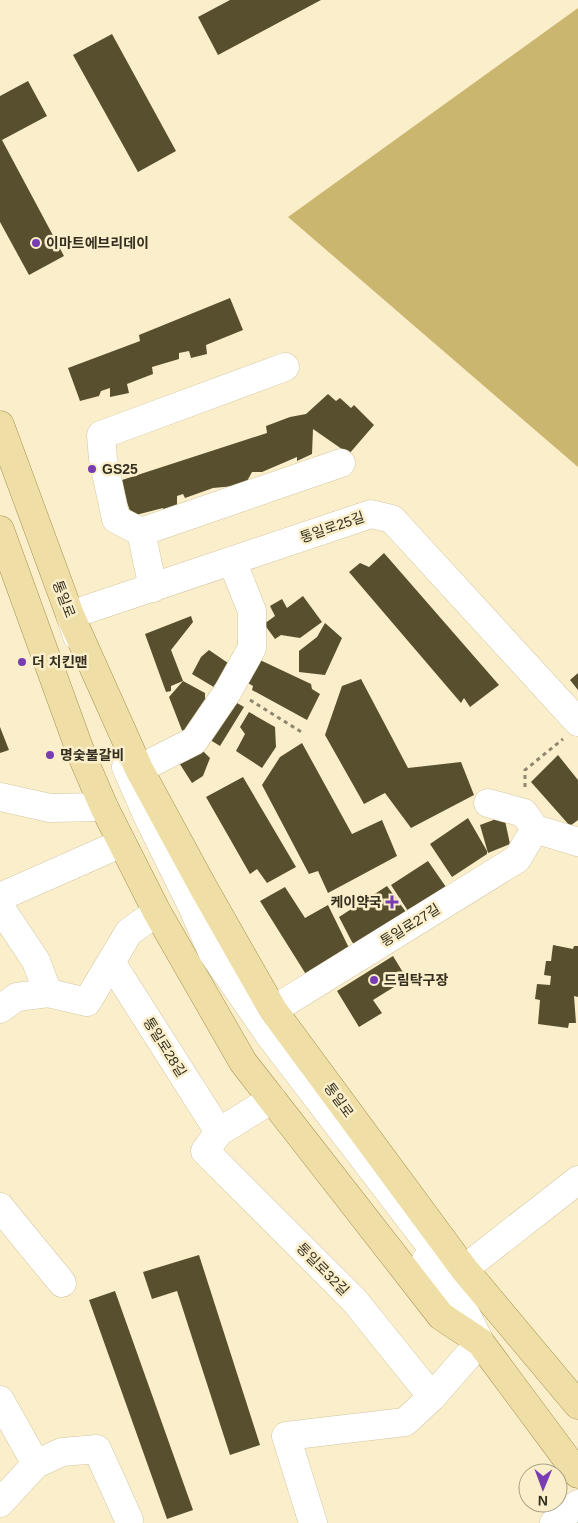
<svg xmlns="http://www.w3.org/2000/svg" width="578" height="1523" font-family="Helvetica,'Noto Sans KR',sans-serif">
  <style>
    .forest { fill: #cbb670 }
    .building { fill: #584f2f }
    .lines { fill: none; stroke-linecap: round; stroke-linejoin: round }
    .minor-casing { stroke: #d2c7a3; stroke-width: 29 }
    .major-casing { stroke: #a69251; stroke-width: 29 }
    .path { stroke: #8e866e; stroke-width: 3; stroke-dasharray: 4 4; stroke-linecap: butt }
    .minor { stroke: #fff; stroke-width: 28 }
    .major { stroke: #efdea6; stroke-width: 28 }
    .poi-dot { fill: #783db3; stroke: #faefca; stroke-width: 2 }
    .labels { text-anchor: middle; stroke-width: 5; stroke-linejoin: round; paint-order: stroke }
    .poi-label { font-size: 14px; font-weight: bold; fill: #332e20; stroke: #faefca; text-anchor: start }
    .street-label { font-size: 14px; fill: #332e20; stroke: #faefca }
  </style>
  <rect width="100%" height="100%" fill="#faefca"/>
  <!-- forest -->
  <path class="forest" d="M 578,8 L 578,467 L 288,217 Z"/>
  <!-- building -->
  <path class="building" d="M 230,0 L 321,0 L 218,55 L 198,17 Z
    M 112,34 L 176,151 L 138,172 L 73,55 Z
    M 28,81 L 47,116 L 2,140 L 64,256 L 29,275 L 0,222 L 0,96 Z
    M 230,298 L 243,330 L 206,345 L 207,354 L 191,358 L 189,351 L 179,353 L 179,359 L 152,367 L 153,374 L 127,384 L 129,393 L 110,397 L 110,388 L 101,391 L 99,396 L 80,401 L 68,368 L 140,341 L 139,335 Z
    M 328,394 L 336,401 L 340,398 L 351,408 L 354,405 L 374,425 L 349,454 L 313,429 L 312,454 L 297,461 L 297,457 L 262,472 L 252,472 L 245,485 L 213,488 L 185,498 L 183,494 L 177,496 L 177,507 L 164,511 L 163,508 L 132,516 L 119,481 L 267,433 L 266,426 L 290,417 L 306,414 Z
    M 384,553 L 499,685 L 470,707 L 464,698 L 461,703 L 349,572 L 360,563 L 369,567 Z
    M 303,596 L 322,622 L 300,638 L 281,635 L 275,639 L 264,624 L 275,616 L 270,606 L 282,599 L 287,608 Z
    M 191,616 L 193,622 L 171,650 L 183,681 L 171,686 L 171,691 L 166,692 L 145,634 Z
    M 325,623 L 342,638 L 325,675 L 299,672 L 299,651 L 317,637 Z
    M 209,650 L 228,663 L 229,670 L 217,689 L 192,674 L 201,657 Z
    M 260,660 L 311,684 L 312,689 L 320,694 L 307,720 L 252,690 L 253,686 L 248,683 Z
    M 578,673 L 578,690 L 570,680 Z
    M 361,679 L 408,768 L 461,762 L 474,795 L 411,828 L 385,793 L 364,804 L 325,735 L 342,686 Z
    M 183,681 L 205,693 L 205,698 L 211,701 L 183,733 L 169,697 Z
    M 230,699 L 244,707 L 220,746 L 207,738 Z
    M 249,712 L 275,727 L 276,747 L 262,768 L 236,751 L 245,734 L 240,727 Z
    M 0,727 L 9,750 L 0,753 Z
    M 302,743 L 352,834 L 382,820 L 397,856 L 328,893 L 318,871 L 309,874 L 262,785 L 280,757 Z
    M 199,747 L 210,758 L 203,776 L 192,783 L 176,758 Z
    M 558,755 L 578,780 L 578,820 L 570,826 L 531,782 Z
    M 243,777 L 296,867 L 267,883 L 257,869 L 250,874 L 206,797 Z
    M 504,816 L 510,844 L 488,853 L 480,825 Z
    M 468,818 L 487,851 L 487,854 L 452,877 L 430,844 Z
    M 428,861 L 446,887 L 408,911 L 391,885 Z
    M 387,886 L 406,912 L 356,946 L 352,942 L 339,917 Z
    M 285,887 L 305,918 L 328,905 L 349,948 L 307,976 L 260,901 Z
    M 553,945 L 573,949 L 574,946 L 578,946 L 578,997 L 574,996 L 576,1023 L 569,1023 L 568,1028 L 538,1024 L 540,1000 L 535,999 L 537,984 L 550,985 L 551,976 L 544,975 L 546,961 L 551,961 Z
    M 393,956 L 407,979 L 373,1000 L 382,1013 L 359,1027 L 337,991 Z
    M 199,1255 L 260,1445 L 230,1455 L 177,1291 L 152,1299 L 143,1272 Z
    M 115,1291 L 193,1510 L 167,1519 L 89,1300 Z"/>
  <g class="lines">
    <defs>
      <path id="minor" d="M 141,532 L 116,519 L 103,459 L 101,435 L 285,367
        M 153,588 L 141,532 L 341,463
        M 77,636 L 70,615 L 371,514 L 392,519 L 578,722
        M 126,767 L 148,817 L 192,906 L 212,952 L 270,1036 L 426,1240 L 452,1270
        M 139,769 L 194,741 L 228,691 L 252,648 L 252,611 L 232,561
        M 0,797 L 50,808 L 104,807
        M 535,829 L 578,842
        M 0,897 L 122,843
        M 0,907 L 36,961 L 48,993
        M 111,962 L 219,1132
        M 0,1009 L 17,997 L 48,993 L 87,1002 L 129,932 L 157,912
        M 273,1010 L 517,859 L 535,829 L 524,813 L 488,803
        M 272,1099 L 219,1132 L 205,1151 L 354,1300 L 432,1397
        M 0,1207 L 62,1283
        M 464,1269 L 578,1180
        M 0,1400 L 36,1464
        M 0,1503 L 36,1464 L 62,1452 L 97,1449 L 129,1520
        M 313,1523 L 286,1436 L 405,1422 L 432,1397 L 480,1342 L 461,1304 L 426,1260
        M 554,1523 L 578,1504"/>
      <path id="major" d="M 0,425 L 70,615 L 139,769 L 203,887 L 273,1010 L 464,1269 L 578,1405
        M 0,530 L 82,756 L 104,807 L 157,912 L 243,1062 L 441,1316 L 480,1342 L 578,1474"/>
    </defs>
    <!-- minor casing -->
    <use href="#minor" class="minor-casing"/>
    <!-- major casing -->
    <use href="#major" class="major-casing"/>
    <!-- path -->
    <path class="path" d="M 250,700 L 303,733
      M 525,787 L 525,770 L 563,739"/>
    <!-- minor -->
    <use href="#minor" class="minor"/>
    <!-- major -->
    <use href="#major" class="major"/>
  </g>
  <!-- markers -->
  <g class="poi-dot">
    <circle cx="36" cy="243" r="5"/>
    <circle cx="92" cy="469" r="5"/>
    <circle cx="22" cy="662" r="5"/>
    <circle cx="50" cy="755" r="5"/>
    <path d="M389.5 894.5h5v5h5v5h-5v5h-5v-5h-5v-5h5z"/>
    <circle cx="374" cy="980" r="5"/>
  </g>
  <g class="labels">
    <!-- poi labels -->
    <g class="poi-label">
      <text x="46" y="248">이마트에브리데이</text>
      <text x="102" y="474">GS25</text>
      <text x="32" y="667">더 치킨맨</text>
      <text x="60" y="760">명숯불갈비</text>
      <text x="382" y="907" text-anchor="end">케이약국</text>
      <text x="384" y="985">드림탁구장</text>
    </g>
    <!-- street labels -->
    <g class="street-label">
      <text transform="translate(332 527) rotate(-19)" y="5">통일로25길</text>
      <text transform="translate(64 599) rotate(69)" y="5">통일로</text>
      <text transform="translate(410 925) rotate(-32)" y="5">통일로27길</text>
      <text transform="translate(165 1047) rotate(58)" y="5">통일로28길</text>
      <text transform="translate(339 1100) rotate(54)" y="5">통일로</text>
      <text transform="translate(323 1269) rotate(45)" y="5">통일로32길</text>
    </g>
  </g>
  <!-- north arrow -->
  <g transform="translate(543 1488) rotate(181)"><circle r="24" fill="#faefca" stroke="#aaa286"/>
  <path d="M0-4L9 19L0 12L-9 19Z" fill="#783db3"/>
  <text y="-8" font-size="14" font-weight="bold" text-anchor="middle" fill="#332e20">N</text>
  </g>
</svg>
